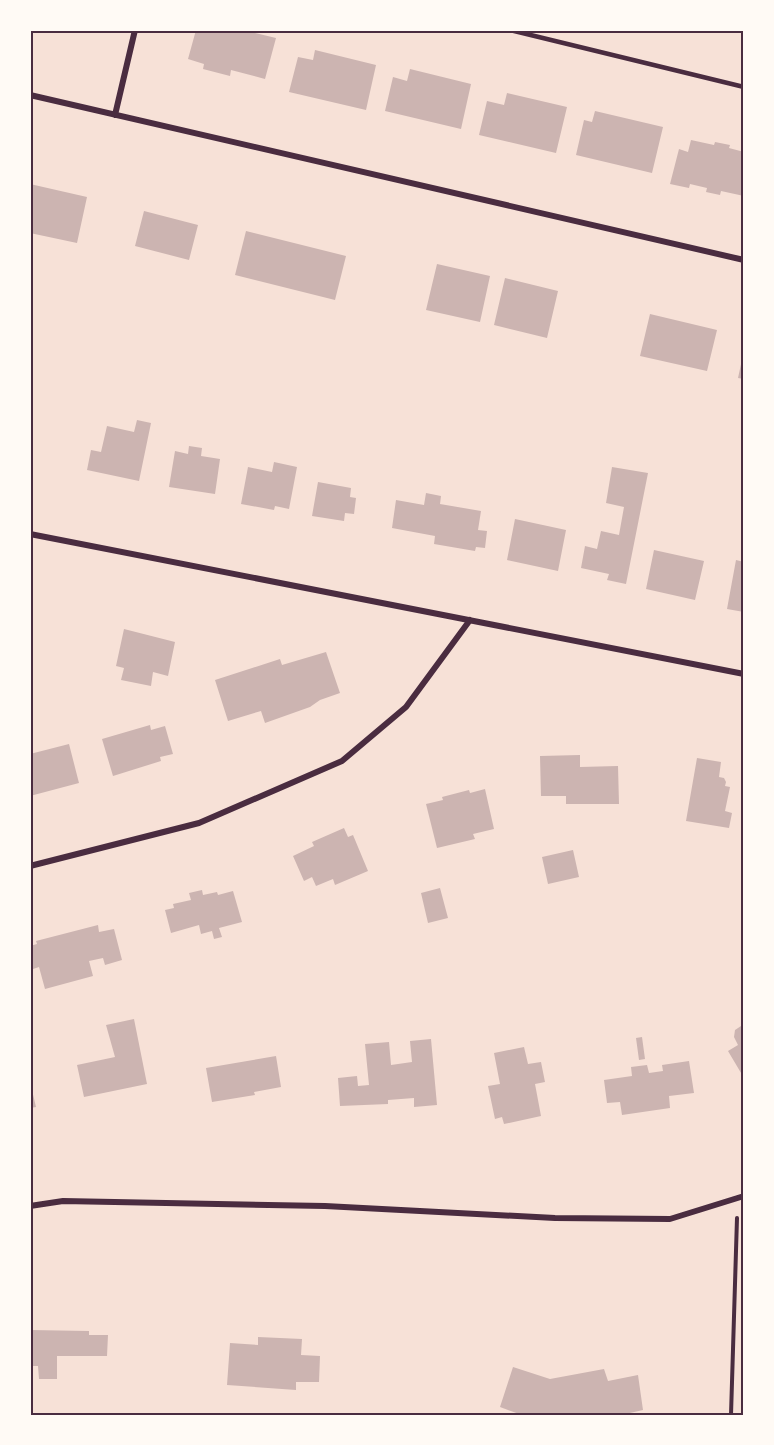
<svg xmlns="http://www.w3.org/2000/svg" width="774" height="1445" font-family="'Zilla Slab',serif">
  <style>
    .building { fill: #ccb4b1 }
    .lines { fill: none; stroke-linecap: round; stroke-linejoin: round }
    .path { stroke: #4a2c40; stroke-width: 4 }
    .service { stroke: #4a2c40; stroke-width: 4.5 }
    .minor { stroke: #4a2c40; stroke-width: 6 }
    .neatline { fill: none; stroke: #4a2c40; stroke-width: 2 }
  </style>
  <rect width="100%" height="100%" fill="#f7e1d7"/>
  <!-- building -->
  <path class="building" d="M 196,30 L 243,30 L 276,38 L 265,79 L 231,70 L 230,76 L 203,69 L 204,64 L 188,59 Z
    M 315,50 L 376,65 L 366,110 L 289,92 L 298,57 L 313,60 Z
    M 410,69 L 471,84 L 461,129 L 385,111 L 393,77 L 407,81 Z
    M 507,93 L 567,107 L 556,153 L 479,135 L 487,101 L 504,105 Z
    M 595,111 L 663,127 L 652,173 L 576,155 L 584,120 L 592,122 Z
    M 691,140 L 714,145 L 715,142 L 730,145 L 729,148 L 744,152 L 744,196 L 721,191 L 720,195 L 706,192 L 707,188 L 690,184 L 689,188 L 670,184 L 679,149 L 688,152 Z
    M 30,184 L 87,197 L 77,243 L 30,233 Z
    M 144,211 L 198,225 L 189,260 L 135,246 Z
    M 246,231 L 346,256 L 335,300 L 235,275 Z
    M 437,264 L 490,276 L 480,322 L 426,310 Z
    M 505,278 L 558,291 L 547,338 L 494,325 Z
    M 650,314 L 717,330 L 707,371 L 640,356 Z
    M 743,355 L 744,355 L 744,379 L 738,378 Z
    M 137,420 L 151,423 L 139,481 L 87,470 L 91,450 L 101,452 L 107,426 L 134,432 Z
    M 189,446 L 202,448 L 201,456 L 220,459 L 215,494 L 169,487 L 175,451 L 188,454 Z
    M 274,462 L 297,467 L 289,509 L 275,506 L 274,510 L 241,504 L 248,467 L 272,472 Z
    M 612,467 L 648,473 L 626,584 L 607,580 L 609,574 L 581,568 L 585,546 L 597,549 L 601,531 L 619,535 L 624,507 L 606,503 Z
    M 318,482 L 351,488 L 350,497 L 356,498 L 354,514 L 345,513 L 344,521 L 312,516 Z
    M 426,493 L 441,496 L 440,504 L 481,511 L 478,530 L 487,531 L 485,548 L 476,547 L 475,551 L 434,544 L 435,536 L 392,528 L 396,500 L 424,505 Z
    M 515,519 L 566,530 L 558,571 L 507,560 Z
    M 654,550 L 704,561 L 695,600 L 646,589 Z
    M 736,560 L 744,562 L 744,612 L 727,609 Z
    M 124,629 L 175,642 L 168,676 L 153,672 L 151,686 L 121,680 L 124,668 L 116,666 Z
    M 326,652 L 340,693 L 320,700 L 310,707 L 265,723 L 261,711 L 228,721 L 215,680 L 280,659 L 282,665 Z
    M 150,725 L 151,730 L 165,726 L 173,754 L 160,757 L 161,761 L 113,776 L 102,739 Z
    M 69,744 L 79,783 L 30,796 L 30,754 Z
    M 580,755 L 580,767 L 618,766 L 619,804 L 566,804 L 566,796 L 541,796 L 540,756 Z
    M 697,758 L 721,762 L 719,777 L 724,778 L 726,782 L 725,786 L 730,787 L 725,811 L 732,813 L 729,828 L 686,821 Z
    M 485,789 L 494,829 L 473,834 L 475,839 L 437,848 L 426,804 L 443,800 L 442,797 L 469,790 L 470,793 Z
    M 344,828 L 348,837 L 353,835 L 368,871 L 335,885 L 333,879 L 316,886 L 312,877 L 304,881 L 293,856 L 314,846 L 312,842 Z
    M 573,850 L 579,877 L 548,884 L 542,857 Z
    M 440,888 L 448,918 L 428,923 L 421,893 Z
    M 202,890 L 203,895 L 217,892 L 218,895 L 233,891 L 242,922 L 219,928 L 222,937 L 214,939 L 212,931 L 201,934 L 199,925 L 171,933 L 165,910 L 174,908 L 173,904 L 191,900 L 189,893 Z
    M 98,925 L 99,932 L 114,929 L 122,960 L 105,965 L 103,958 L 89,961 L 93,976 L 45,989 L 39,967 L 33,969 L 30,959 L 30,946 L 37,944 L 36,941 Z
    M 134,1019 L 147,1084 L 84,1097 L 77,1065 L 115,1057 L 106,1025 Z
    M 744,1024 L 744,1078 L 728,1051 L 738,1045 L 734,1037 L 735,1030 Z
    M 642,1037 L 645,1059 L 639,1060 L 636,1038 Z
    M 431,1039 L 437,1105 L 414,1107 L 414,1098 L 388,1100 L 388,1104 L 340,1106 L 338,1078 L 357,1076 L 358,1086 L 369,1085 L 365,1044 L 389,1042 L 391,1065 L 412,1062 L 410,1041 Z
    M 524,1047 L 528,1064 L 541,1062 L 545,1082 L 535,1084 L 541,1116 L 504,1124 L 502,1117 L 495,1119 L 488,1086 L 500,1084 L 494,1053 Z
    M 276,1056 L 281,1087 L 254,1092 L 255,1095 L 212,1102 L 206,1068 Z
    M 689,1061 L 694,1093 L 669,1096 L 670,1108 L 622,1115 L 620,1102 L 607,1103 L 604,1080 L 632,1076 L 631,1067 L 647,1065 L 649,1073 L 663,1071 L 662,1065 Z
    M 31,1086 L 36,1107 L 30,1108 L 30,1087 Z
    M 30,1330 L 89,1331 L 89,1335 L 108,1335 L 107,1356 L 57,1356 L 57,1379 L 39,1379 L 38,1366 L 30,1366 Z
    M 258,1337 L 302,1339 L 301,1355 L 320,1356 L 319,1382 L 296,1382 L 296,1390 L 227,1385 L 230,1343 L 258,1345 Z
    M 513,1367 L 550,1379 L 604,1369 L 608,1381 L 638,1375 L 643,1410 L 621,1415 L 522,1415 L 500,1407 Z"/>
  <g class="lines">
    <!-- path -->
    <path class="path" d="M 731,1415 L 737,1218"/>
    <!-- service -->
    <path class="service" d="M 510,30 L 744,87"/>
    <!-- minor -->
    <path class="minor" d="M 30,95 L 744,260
      M 115,115 L 135,30
      M 30,534 L 744,674
      M 30,866 L 199,823 L 342,761 L 406,707 L 470,620
      M 30,1206 L 63,1201 L 325,1206 L 555,1218 L 670,1219 L 744,1196"/>
  </g>
  <!-- border -->
  <rect width="774" height="1445" fill="none" stroke="#fffaf5" stroke-width="63"/>
  <rect x="32" y="32" width="710" height="1382" class="neatline"/>
</svg>
